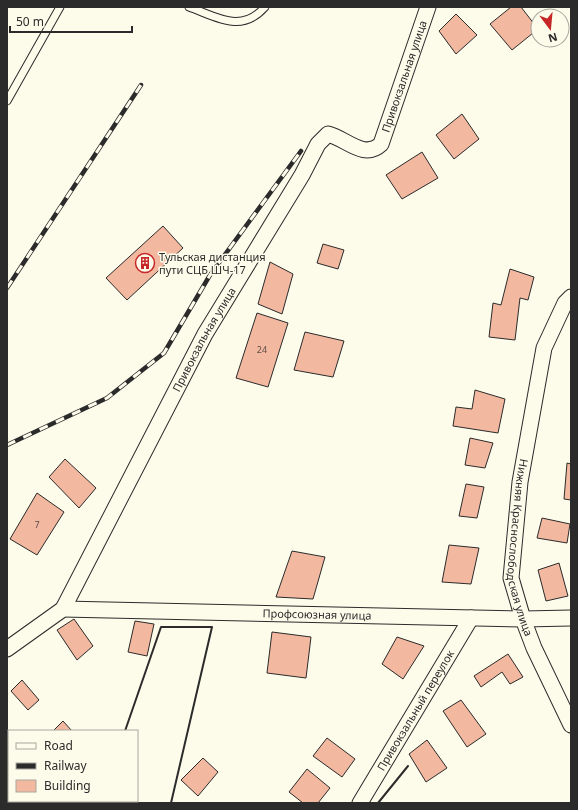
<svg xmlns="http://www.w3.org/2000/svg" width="578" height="810" font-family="'Noto Sans',sans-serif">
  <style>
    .building { fill: #f2b8a0; stroke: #2b2b2b }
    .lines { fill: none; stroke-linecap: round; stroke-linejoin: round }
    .service-casing { stroke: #2b2b2b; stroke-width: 9 }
    .minor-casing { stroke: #2b2b2b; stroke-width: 17 }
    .service { stroke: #fdfbea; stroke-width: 7 }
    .minor { stroke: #fdfbea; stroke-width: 15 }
    .rail-casing { stroke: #2b2b2b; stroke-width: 4.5 }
    .rail { stroke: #fdfbea; stroke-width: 3; stroke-dasharray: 9; stroke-linecap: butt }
    .wall { stroke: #2b2b2b; stroke-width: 2 }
    .labels { text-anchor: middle; stroke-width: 3; stroke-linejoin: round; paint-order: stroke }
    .number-label { font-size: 9px; fill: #5d4e48 }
    .street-label { font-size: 11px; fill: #2b2b2b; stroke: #fdfbea }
    .poi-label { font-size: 11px; fill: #2b2b2b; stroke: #fdfbea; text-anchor: start }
  </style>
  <rect width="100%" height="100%" fill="#fdfbea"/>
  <!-- building -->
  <path class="building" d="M 511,7 L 521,7 L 538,29 L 512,50 L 490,24 Z
    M 456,14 L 477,35 L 456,54 L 439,31 Z
    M 462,114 L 479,139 L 454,159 L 436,135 Z
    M 422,152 L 438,178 L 402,199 L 386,175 Z
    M 163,226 L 183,248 L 127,300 L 106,278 Z
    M 323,244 L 344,250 L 338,269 L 317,263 Z
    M 270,262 L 293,274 L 282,314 L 258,304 Z
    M 510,269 L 534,277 L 528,300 L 520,298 L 515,340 L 489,337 L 493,303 L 501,305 Z
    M 257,313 L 288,323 L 268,387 L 236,378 Z
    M 305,332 L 344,341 L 333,377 L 294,370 Z
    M 475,390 L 505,399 L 498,433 L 453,426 L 456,407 L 472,409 Z
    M 470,438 L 493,443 L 485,468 L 465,465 Z
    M 65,459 L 96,488 L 79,508 L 49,477 Z
    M 567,463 L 571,464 L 571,500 L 564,499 Z
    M 466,484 L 484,487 L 477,518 L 459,516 Z
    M 37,493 L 64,512 L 37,555 L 10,539 Z
    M 542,518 L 570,524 L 567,543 L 537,538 Z
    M 449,545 L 479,548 L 471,584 L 442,582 Z
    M 292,551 L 325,557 L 313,599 L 276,597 Z
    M 559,563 L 568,596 L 546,601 L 538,570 Z
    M 74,619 L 93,646 L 77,660 L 57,630 Z
    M 135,621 L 154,624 L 147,656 L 128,652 Z
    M 272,632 L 311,637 L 306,678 L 267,673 Z
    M 397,637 L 424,646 L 403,679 L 382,664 Z
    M 508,654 L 523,677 L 510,684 L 502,672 L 481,687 L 474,676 Z
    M 22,680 L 39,700 L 28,710 L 11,691 Z
    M 461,700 L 486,734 L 467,747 L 443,711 Z
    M 63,721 L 72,731 L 53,731 Z
    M 327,738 L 355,759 L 342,777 L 313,756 Z
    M 427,740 L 447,768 L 426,782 L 409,754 Z
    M 203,758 L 218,772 L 198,796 L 181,780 Z
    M 307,769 L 330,788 L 318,803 L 303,803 L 289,792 Z
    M 7,774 L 9,774 L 9,801 L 29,801 L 29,803 L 7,803 Z"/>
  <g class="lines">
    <defs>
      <path id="service" d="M 189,7 C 217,17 241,34 265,7
        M 7,101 L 60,7"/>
      <g id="minor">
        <path id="s1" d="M 571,297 L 565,303 L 544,348 L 520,482 L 511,578 L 523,619 L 534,648 L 571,725"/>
        <path id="s2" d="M 63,609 L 523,619 L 571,618"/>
        <path id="s3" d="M 7,649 L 63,609 L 205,334 L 302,175 L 318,144 L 328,134 C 347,139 364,160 381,144 L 428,7"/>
        <path id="s4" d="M 360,803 L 471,618"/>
      </g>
    </defs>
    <!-- service casing -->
    <use href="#service" class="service-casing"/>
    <!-- minor casing -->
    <use href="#minor" class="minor-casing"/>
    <!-- service -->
    <use href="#service" class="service"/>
    <!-- minor -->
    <use href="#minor" class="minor"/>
    <defs>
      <path id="rail" d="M 7,288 L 141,85
        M 7,445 L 107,398 L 164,353 L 210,275 L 301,151"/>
    </defs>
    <!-- rail casing -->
    <use href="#rail" class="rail-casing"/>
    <!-- rail -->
    <use href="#rail" class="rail"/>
    <!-- wall -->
    <path class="wall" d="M 125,731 L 161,627 L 212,627 L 171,803
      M 7,769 L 9,769
      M 378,803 L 408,766"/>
  </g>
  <!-- icons -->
  <defs>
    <symbol id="building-ring" viewBox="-11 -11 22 22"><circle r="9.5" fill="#fdfbea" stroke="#c62828" stroke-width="1.5"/><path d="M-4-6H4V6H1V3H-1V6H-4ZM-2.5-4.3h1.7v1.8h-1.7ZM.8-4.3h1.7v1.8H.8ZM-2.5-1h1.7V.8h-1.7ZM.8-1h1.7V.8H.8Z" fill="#c62828"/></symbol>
  </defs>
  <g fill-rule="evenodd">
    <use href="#building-ring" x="134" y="252" width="22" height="22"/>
  </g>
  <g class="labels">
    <!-- number labels -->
    <g class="number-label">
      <text x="262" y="353">24</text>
      <text x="37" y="528">7</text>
    </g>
    <!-- street labels -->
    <g class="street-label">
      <text dy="4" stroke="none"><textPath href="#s3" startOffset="743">Привокзальная улица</textPath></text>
      <text dy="4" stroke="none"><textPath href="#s3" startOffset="373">Привокзальная улица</textPath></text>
      <text dy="4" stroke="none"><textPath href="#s1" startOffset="261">Нижняя Краснослободская улица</textPath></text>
      <text dy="4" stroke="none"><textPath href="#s2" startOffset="254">Профсоюзная улица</textPath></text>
      <text dy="4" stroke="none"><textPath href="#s4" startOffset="108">Привокзальный переулок</textPath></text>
    </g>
    <!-- poi labels -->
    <g class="poi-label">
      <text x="159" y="261">Тульская дистанция<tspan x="159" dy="13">пути СЦБ ШЧ-17</tspan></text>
    </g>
  </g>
  <!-- border -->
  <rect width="578" height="810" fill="none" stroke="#2b2b2b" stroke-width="16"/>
  <!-- legend -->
  <rect x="8" y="730" width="130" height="72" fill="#fdfbea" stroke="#a9a89e"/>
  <rect x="16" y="743" width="20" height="6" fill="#fdfbea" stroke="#a9a89e"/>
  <text x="44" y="750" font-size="12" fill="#2b2b2b">Road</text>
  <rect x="16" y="763" width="20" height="6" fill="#2b2b2b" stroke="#a9a89e"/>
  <text x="44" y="770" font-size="12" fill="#2b2b2b">Railway</text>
  <rect x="16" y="780" width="20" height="12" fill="#f2b8a0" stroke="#a9a89e"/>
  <text x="44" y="790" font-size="12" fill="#2b2b2b">Building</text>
  <!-- north arrow -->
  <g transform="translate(550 28) rotate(164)"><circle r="19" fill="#fdfbea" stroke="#a9a89e"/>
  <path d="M0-3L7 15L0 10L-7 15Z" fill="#c62828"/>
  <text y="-6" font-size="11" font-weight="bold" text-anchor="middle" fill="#2b2b2b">N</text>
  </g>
  <!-- scale -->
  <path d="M10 26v6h122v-6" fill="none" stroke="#2b2b2b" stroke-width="2"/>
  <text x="16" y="26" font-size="12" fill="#2b2b2b" stroke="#fdfbea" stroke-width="3" paint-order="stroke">50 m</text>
</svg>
